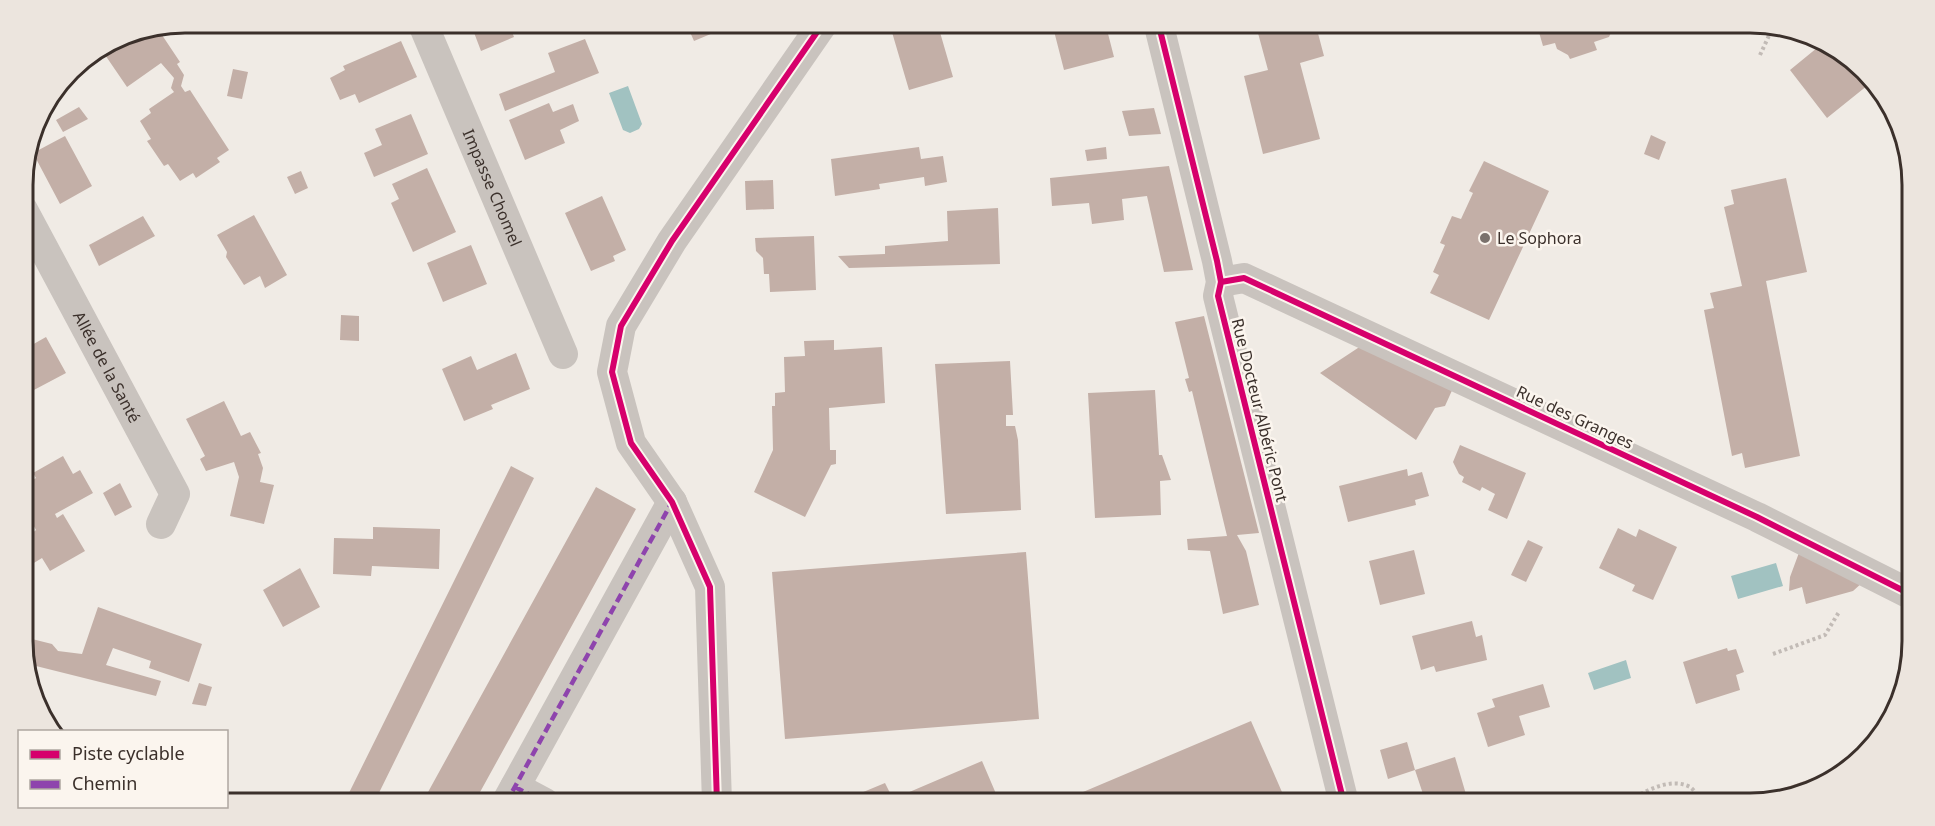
<svg xmlns="http://www.w3.org/2000/svg" width="1935" height="826" font-family="'Noto Sans',sans-serif">
  <style>
    .water { fill: #a1c2c1 }
    .building { fill: #c3afa7 }
    .lines { fill: none; stroke-linecap: round; stroke-linejoin: round }
    .path { stroke: #c2bbb6; stroke-width: 4; stroke-dasharray: 3 3; stroke-linecap: butt }
    .minor { stroke: #c9c3be; stroke-width: 30 }
    .quiet { stroke: #8e44ad; stroke-width: 4.5; stroke-dasharray: 9 4.5; stroke-linecap: butt }
    .cycleway-casing { stroke: #fbf5ee; stroke-width: 10 }
    .cycleway { stroke: #d6006c; stroke-width: 6 }
    .poi-dot { fill: #7a716c; stroke: #fbf5ee; stroke-width: 2 }
    .labels { text-anchor: middle; stroke-width: 5; stroke-linejoin: round; paint-order: stroke }
    .street-label { font-size: 16px; fill: #3b302b; stroke: #fbf5ee }
    .poi-label { font-size: 16px; fill: #3b302b; stroke: #fbf5ee; text-anchor: start }
    .rim { fill: none; stroke: #3b302b; stroke-width: 3 }
  </style>
  <rect width="100%" height="100%" fill="#f0ebe5"/>
  <!-- water -->
  <path class="water" d="M 628,86 L 642,124 L 639,129 L 630,133 L 623,130 L 609,93 Z
    M 1776,563 L 1783,586 L 1738,599 L 1731,576 Z
    M 1626,660 L 1631,678 L 1594,690 L 1588,673 Z"/>
  <!-- building -->
  <path class="building" d="M 470,22 L 508,22 L 514,37 L 481,51 Z
    M 889,22 L 937,22 L 953,77 L 909,90 Z
    M 1064,22 L 1105,22 L 1114,57 L 1064,70 L 1054,31 L 1065,28 Z
    M 1255,22 L 1315,22 L 1324,56 L 1300,63 L 1320,139 L 1263,154 L 1244,76 L 1268,70 Z
    M 1536,22 L 1616,22 L 1609,37 L 1594,42 L 1597,50 L 1570,59 L 1568,55 L 1557,49 L 1555,43 L 1543,46 Z
    M 686,23 L 737,23 L 694,41 Z
    M 161,27 L 165,33 L 162,35 L 180,62 L 177,64 L 184,75 L 181,86 L 185,92 L 190,90 L 229,150 L 217,158 L 220,162 L 196,178 L 193,173 L 180,181 L 168,164 L 164,166 L 147,141 L 151,139 L 140,121 L 151,113 L 149,109 L 174,92 L 171,88 L 174,78 L 161,63 L 127,87 L 101,49 L 123,35 Z
    M 585,39 L 599,73 L 505,111 L 499,94 L 555,72 L 548,53 Z
    M 401,41 L 417,77 L 359,103 L 355,94 L 340,100 L 330,78 L 345,70 L 343,66 Z
    M 1823,43 L 1873,81 L 1827,118 L 1790,70 Z
    M 233,69 L 248,72 L 242,99 L 227,96 Z
    M 549,103 L 553,112 L 573,104 L 579,121 L 560,130 L 565,143 L 525,160 L 509,120 Z
    M 79,107 L 88,119 L 63,132 L 56,120 Z
    M 1154,108 L 1161,134 L 1129,136 L 1122,111 Z
    M 411,114 L 428,154 L 374,177 L 364,153 L 382,145 L 375,129 Z
    M 1651,135 L 1666,142 L 1659,160 L 1644,154 Z
    M 65,136 L 92,186 L 60,204 L 33,153 Z
    M 919,147 L 921,159 L 943,156 L 947,182 L 925,186 L 924,177 L 879,184 L 880,189 L 835,196 L 831,159 Z
    M 1106,147 L 1107,159 L 1087,161 L 1085,150 Z
    M 1484,161 L 1549,191 L 1489,320 L 1430,293 L 1439,275 L 1433,272 L 1445,245 L 1440,243 L 1452,216 L 1461,219 L 1473,193 L 1469,191 Z
    M 1169,166 L 1193,270 L 1164,272 L 1147,196 L 1122,199 L 1124,220 L 1092,224 L 1089,203 L 1052,206 L 1050,178 Z
    M 427,168 L 456,232 L 413,252 L 391,203 L 399,199 L 392,184 Z
    M 301,171 L 308,188 L 295,194 L 287,177 Z
    M 1786,178 L 1807,272 L 1766,281 L 1800,456 L 1745,468 L 1742,453 L 1732,456 L 1704,310 L 1714,308 L 1710,293 L 1742,286 L 1724,207 L 1734,204 L 1731,190 Z
    M 773,180 L 774,209 L 746,210 L 745,181 Z
    M 602,196 L 626,250 L 613,256 L 615,261 L 591,271 L 565,213 Z
    M 998,208 L 1000,264 L 849,268 L 838,256 L 885,254 L 885,246 L 948,241 L 947,211 Z
    M 254,215 L 287,275 L 265,288 L 260,276 L 244,285 L 226,257 L 227,252 L 217,235 Z
    M 143,216 L 155,236 L 99,266 L 89,245 Z
    M 814,236 L 816,290 L 770,292 L 769,274 L 764,274 L 763,258 L 756,251 L 755,238 Z
    M 471,245 L 487,284 L 443,302 L 427,263 Z
    M 23,295 L 32,311 L 23,316 Z
    M 341,315 L 359,316 L 359,341 L 340,340 Z
    M 1204,316 L 1259,533 L 1237,535 L 1246,551 L 1259,605 L 1223,614 L 1210,551 L 1188,550 L 1187,539 L 1227,536 L 1192,391 L 1189,392 L 1185,379 L 1189,378 L 1175,322 Z
    M 46,337 L 66,373 L 32,391 L 23,375 L 23,350 Z
    M 834,340 L 834,350 L 882,347 L 885,403 L 829,408 L 830,450 L 836,450 L 836,464 L 831,465 L 805,517 L 754,492 L 773,450 L 772,406 L 775,406 L 775,393 L 785,392 L 784,357 L 805,356 L 804,341 Z
    M 1364,344 L 1454,386 L 1445,406 L 1435,408 L 1416,440 L 1320,373 Z
    M 516,353 L 530,389 L 491,405 L 493,409 L 464,421 L 442,369 L 471,356 L 477,370 Z
    M 1010,361 L 1013,415 L 1006,415 L 1006,426 L 1015,426 L 1018,440 L 1021,510 L 946,514 L 935,364 Z
    M 1155,390 L 1159,455 L 1162,455 L 1171,480 L 1160,481 L 1161,515 L 1095,518 L 1088,393 Z
    M 224,401 L 241,436 L 250,432 L 261,453 L 258,454 L 263,468 L 260,482 L 274,485 L 264,524 L 230,516 L 239,477 L 234,462 L 206,471 L 200,459 L 205,456 L 186,419 Z
    M 1460,445 L 1526,473 L 1507,519 L 1488,510 L 1495,494 L 1482,487 L 1480,491 L 1462,482 L 1464,477 L 1459,474 L 1453,462 Z
    M 63,456 L 73,474 L 80,470 L 93,493 L 55,514 L 57,518 L 63,514 L 85,551 L 50,571 L 42,558 L 24,569 L 24,540 L 36,530 L 24,508 L 24,485 L 36,478 L 33,473 Z
    M 511,466 L 534,478 L 374,803 L 344,803 Z
    M 1407,469 L 1408,476 L 1422,472 L 1429,496 L 1415,500 L 1416,505 L 1348,522 L 1339,486 Z
    M 120,483 L 132,507 L 115,516 L 103,493 Z
    M 596,487 L 636,509 L 586,600 L 474,803 L 422,803 Z
    M 373,527 L 440,529 L 439,569 L 372,566 L 371,576 L 333,574 L 334,538 L 373,539 Z
    M 1618,528 L 1636,537 L 1639,529 L 1677,547 L 1653,600 L 1632,591 L 1635,585 L 1599,568 Z
    M 1528,540 L 1543,547 L 1526,582 L 1511,575 Z
    M 1414,550 L 1425,594 L 1380,605 L 1369,561 Z
    M 1800,550 L 1863,582 L 1853,591 L 1806,604 L 1802,587 L 1789,591 L 1790,577 Z
    M 1026,552 L 1039,719 L 785,739 L 772,572 Z
    M 300,568 L 320,607 L 283,627 L 263,590 Z
    M 98,607 L 202,644 L 189,682 L 149,668 L 151,661 L 113,648 L 106,665 L 161,681 L 156,696 L 24,663 L 24,637 L 52,644 L 58,651 L 82,654 Z
    M 1472,621 L 1476,637 L 1482,635 L 1487,660 L 1436,672 L 1434,666 L 1421,670 L 1412,636 Z
    M 1727,648 L 1728,651 L 1736,649 L 1744,672 L 1736,675 L 1740,690 L 1696,704 L 1683,662 Z
    M 199,683 L 212,687 L 206,706 L 192,704 Z
    M 1543,684 L 1550,707 L 1519,716 L 1525,735 L 1488,747 L 1477,713 L 1495,707 L 1492,699 Z
    M 1251,721 L 1285,799 L 1275,803 L 1057,803 Z
    M 1407,742 L 1415,770 L 1388,779 L 1380,750 Z
    M 1455,757 L 1468,801 L 1426,803 L 1415,770 Z
    M 982,761 L 1000,803 L 845,803 L 844,800 L 885,783 L 893,799 Z
    M 1849,766 L 1841,776 L 1774,798 L 1772,792 Z
    M 226,791 L 249,803 L 226,803 Z"/>
  <g class="lines">
    <!-- path -->
    <path class="path" d="M 1760,55 L 1773,27
      M 1773,654 L 1825,635 L 1839,612
      M 1625,803 C 1642,793 1669,776 1690,787 C 1695,790 1698,798 1701,803"/>
    <!-- minor -->
    <g class="minor">
      <path id="s1" d="M 422,22 L 563,354"/>
      <path d="M 1158,22 L 1217,261 L 1221,282 L 1218,296 L 1220,304 L 1344,803"/>
      <path id="s2" d="M 23,210 L 175,494 L 161,524"/>
      <path d="M 1221,282 L 1244,278 L 1757,517 L 1912,595"/>
      <path d="M 515,787 L 545,803"/>
      <path d="M 506,803 L 672,502"/>
      <path d="M 717,803 L 710,587 L 672,502 L 631,443 L 612,372 L 621,326 L 672,241 L 824,22"/>
    </g>
    <!-- quiet -->
    <path class="quiet" d="M 515,787 L 545,803
      M 506,803 L 672,502"/>
    <defs>
      <path id="cycleway" d="M 1158,22 L 1217,261 L 1221,282 L 1218,296 L 1220,304 L 1344,803
        M 1221,282 L 1244,278 L 1757,517 L 1912,595
        M 717,803 L 710,587 L 672,502 L 631,443 L 612,372 L 621,326 L 672,241 L 824,22"/>
    </defs>
    <!-- cycleway casing -->
    <use href="#cycleway" class="cycleway-casing"/>
    <!-- cycleway -->
    <use href="#cycleway" class="cycleway"/>
  </g>
  <!-- markers -->
  <circle class="poi-dot" cx="1485" cy="238" r="6"/>
  <g class="labels">
    <!-- street labels -->
    <g class="street-label">
      <text dy="6" stroke="none"><textPath href="#s1" startOffset="180">Impasse Chomel</textPath></text>
      <text dy="6" stroke="none"><textPath href="#s2" startOffset="178">Allée de la Santé</textPath></text>
      <text transform="translate(1260 410) rotate(76)" y="6">Rue Docteur Albéric Pont</text>
      <text transform="translate(1575 417) rotate(25)" y="6">Rue des Granges</text>
    </g>
    <!-- poi labels -->
    <g class="poi-label">
      <text x="1497" y="244">Le Sophora</text>
    </g>
  </g>
  <!-- crop -->
  <path d="M0 0H1935V826H0ZM185 33H1750A152 152 0 0 1 1902 185V641A152 152 0 0 1 1750 793H185A152 152 0 0 1 33 641V185A152 152 0 0 1 185 33Z" fill="#ece5de" fill-rule="evenodd"/>
  <path class="rim" d="M185 33H1750A152 152 0 0 1 1902 185V641A152 152 0 0 1 1750 793H185A152 152 0 0 1 33 641V185A152 152 0 0 1 185 33Z"/>
  <!-- legend -->
  <rect x="18" y="730" width="210" height="78" fill="#fbf5ee" stroke="#aea6a0" stroke-width="1.5"/>
  <rect x="30" y="750" width="30" height="9" fill="#d6006c" stroke="#aea6a0" stroke-width="1.5"/>
  <text x="72" y="760" font-size="18" fill="#3b302b">Piste cyclable</text>
  <rect x="30" y="780" width="30" height="9" fill="#8e44ad" stroke="#aea6a0" stroke-width="1.5"/>
  <text x="72" y="790" font-size="18" fill="#3b302b">Chemin</text>
</svg>
